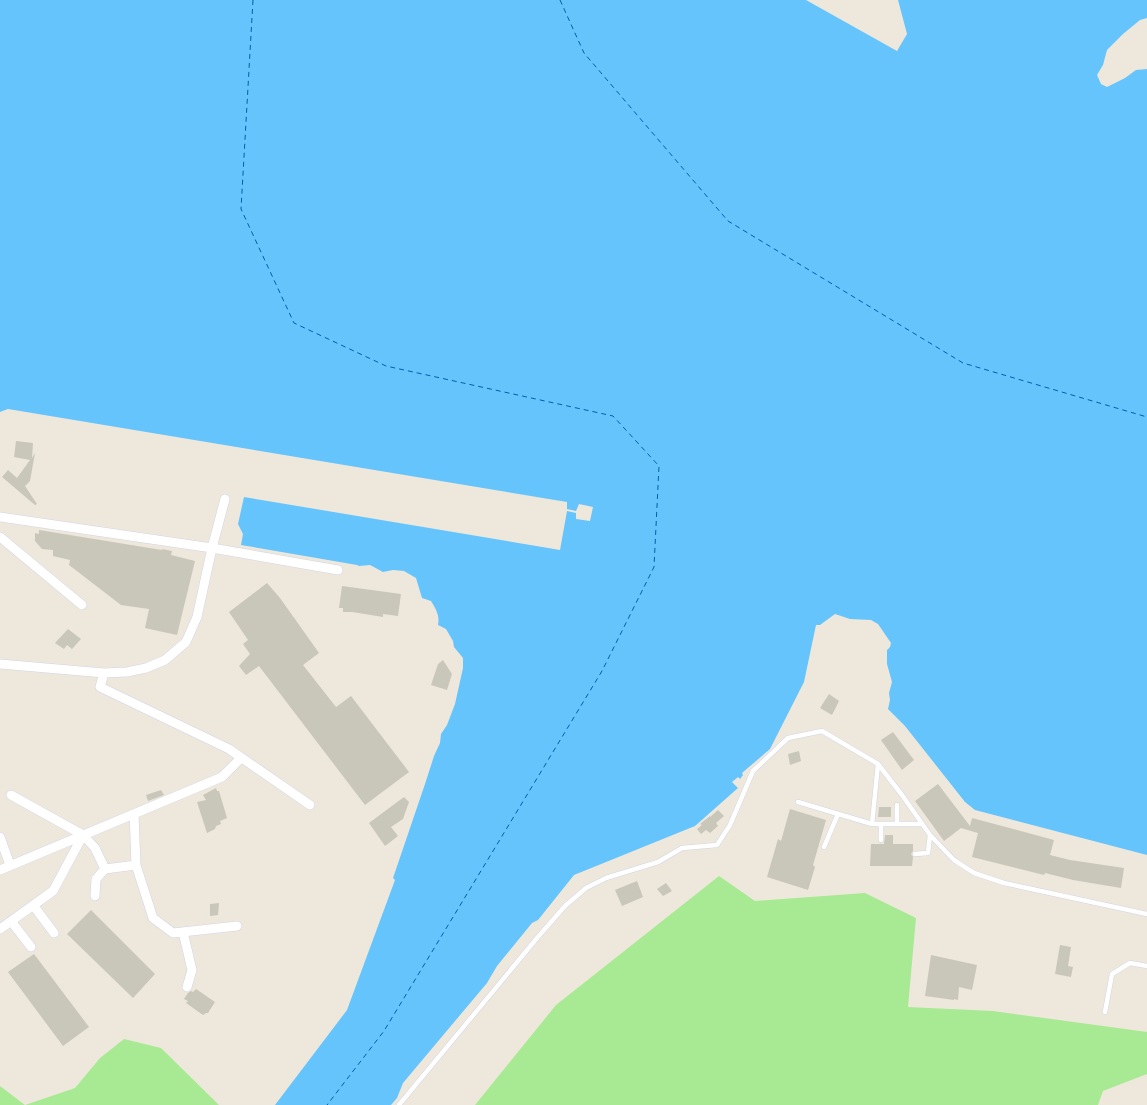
<svg xmlns="http://www.w3.org/2000/svg" width="1147" height="1105" font-family="Lato,sans-serif">
  <style>
    .green { fill: #a8ea93 }
    .water { fill: #65c4fb }
    .lines { fill: none; stroke-linecap: round; stroke-linejoin: round }
    .ferry { stroke: #005faa; stroke-width: 1; stroke-dasharray: 5 4; stroke-linecap: butt }
    .building { fill: #c9c6ba }
    .service-casing { stroke: #d1d3e5; stroke-width: 5.5 }
    .minor-casing { stroke: #d1d3e5; stroke-width: 10 }
    .service { stroke: #fff; stroke-width: 4.5 }
    .minor { stroke: #fff; stroke-width: 9 }
  </style>
  <rect width="100%" height="100%" fill="#eee8dc"/>
  <!-- green -->
  <path class="green" d="M 719,876 L 755,901 L 865,893 L 916,918 L 908,1007 L 993,1011 L 1147,1032 L 1147,1074 L 1103,1091 L 1098,1105 L 475,1105 L 556,1005 Z
    M 124,1039 L 161,1048 L 219,1105 L 0,1105 L 0,1086 L 25,1105 L 75,1088 L 100,1058 Z"/>
  <!-- water -->
  <path class="water" d="M 0,0 L 806,0 L 897,51 L 907,34 L 898,0 L 1147,0 L 1147,18 L 1140,20 L 1123,34 L 1107,50 L 1103,65 L 1097,75 L 1101,84 L 1107,87 L 1125,78 L 1136,70 L 1147,69 L 1147,855 L 975,810 L 965,802 L 905,726 L 888,709 L 890,700 L 889,693 L 892,682 L 887,664 L 887,650 L 890,647 L 891,643 L 878,624 L 871,620 L 850,619 L 835,614 L 820,625 L 816,625 L 804,682 L 770,749 L 742,773 L 743,775 L 740,779 L 738,777 L 732,782 L 738,788 L 695,826 L 574,875 L 538,920 L 532,923 L 497,966 L 487,983 L 403,1083 L 397,1098 L 391,1105 L 275,1105 L 347,1010 L 395,880 L 393,878 L 425,784 L 434,756 L 440,743 L 441,734 L 447,725 L 455,704 L 463,668 L 463,658 L 454,647 L 453,641 L 446,629 L 438,625 C 440,616 436,609 431,601 L 422,598 L 416,578 L 404,571 L 393,570 L 383,572 L 370,565 L 359,566 L 357,565 L 241,545 L 243,534 L 238,524 L 244,497 L 560,550 L 567,511 L 576,513 L 576,519 L 590,521 L 593,507 L 579,504 L 576,511 L 567,509 L 567,502 L 8,409 L 0,412 Z"/>
  <g class="lines">
    <!-- ferry -->
    <path class="ferry" d="M 253,0 L 241,209 L 294,323 L 386,366 L 613,416 L 659,466 L 654,567 L 602,671 L 384,1031 L 327,1105
      M 560,0 L 584,53 L 728,221 L 963,363 L 1147,417"/>
  </g>
  <!-- building -->
  <path class="building" d="M 16,441 L 33,443 L 32,458 L 35,453 L 30,481 L 25,486 L 37,504 L 35,505 L 2,477 L 8,470 L 17,478 L 30,460 L 14,457 Z
    M 39,530 L 162,550 L 162,549 L 172,551 L 171,555 L 195,561 L 177,635 L 145,628 L 149,609 L 121,605 L 69,565 L 70,560 L 53,556 L 53,550 L 42,549 L 35,541 L 35,533 L 39,534 Z
    M 267,583 L 280,598 L 319,653 L 303,665 L 336,707 L 351,696 L 409,772 L 365,805 L 259,666 L 246,675 L 239,666 L 250,654 L 243,644 L 248,640 L 229,612 Z
    M 342,586 L 401,594 L 398,616 L 383,614 L 383,617 L 352,612 L 343,612 L 343,608 L 339,608 Z
    M 68,629 L 81,639 L 72,649 L 67,645 L 64,649 L 55,643 Z
    M 443,660 L 452,674 L 447,690 L 431,685 L 438,664 Z
    M 829,694 L 839,701 L 832,715 L 820,708 Z
    M 893,732 L 914,760 L 902,770 L 881,740 Z
    M 799,751 L 801,761 L 790,765 L 788,754 Z
    M 938,784 L 970,826 L 972,818 L 1054,840 L 1050,855 L 1070,860 L 1124,868 L 1121,888 L 1073,880 L 1045,873 L 1044,875 L 972,857 L 978,833 L 961,828 L 944,841 L 915,801 Z
    M 216,788 L 217,791 L 219,791 L 227,818 L 220,821 L 221,824 L 216,826 L 215,829 L 207,833 L 197,802 L 206,800 L 203,795 Z
    M 161,790 L 164,795 L 148,801 L 146,795 Z
    M 404,797 L 409,802 L 403,819 L 391,827 L 398,836 L 385,846 L 369,823 Z
    M 879,807 L 891,807 L 891,817 L 878,817 Z
    M 790,809 L 826,820 L 813,865 L 815,867 L 808,890 L 767,877 L 778,839 L 781,841 Z
    M 718,810 L 724,816 L 716,823 L 718,826 L 710,833 L 706,830 L 701,834 L 697,829 L 702,825 L 700,824 L 710,816 L 710,817 Z
    M 885,835 L 893,835 L 893,844 L 913,844 L 913,851 L 911,854 L 913,857 L 912,866 L 870,866 L 871,844 L 884,844 Z
    M 637,881 L 643,897 L 622,906 L 615,890 Z
    M 666,883 L 672,891 L 663,896 L 657,889 Z
    M 219,903 L 218,915 L 210,916 L 210,904 Z
    M 91,910 L 155,974 L 133,998 L 67,934 Z
    M 1060,945 L 1071,947 L 1068,966 L 1073,967 L 1071,977 L 1055,974 Z
    M 34,954 L 89,1027 L 63,1046 L 8,972 Z
    M 931,955 L 977,965 L 972,990 L 959,987 L 958,1000 L 954,999 L 954,1000 L 925,996 Z
    M 196,989 L 215,1002 L 208,1013 L 206,1013 L 203,1015 L 186,1003 L 188,1001 L 184,999 L 188,993 L 191,991 L 193,992 Z"/>
  <g class="lines">
    <defs>
      <path id="service" d="M 798,802 L 872,824 L 922,824
        M 897,805 L 897,824
        M 872,824 L 878,764
        M 881,840 L 881,824
        M 824,847 L 838,814
        M 915,854 L 928,853 L 930,835
        M 1105,1012 L 1112,974 L 1130,963 L 1147,966
        M 399,1105 L 537,938 L 565,906 L 586,888 L 606,878 L 658,862 L 682,848 L 717,845 L 730,825 L 753,771 L 788,738 L 822,731 L 878,764 L 902,795 L 930,835 L 954,860 L 974,873 L 1004,883 L 1147,914"/>
      <path id="minor" d="M 0,517 L 212,548 L 338,570
        M 0,537 L 82,605
        M 0,664 L 104,673 L 127,672 L 146,668 L 165,660 L 186,642 L 197,617 L 212,548 L 225,499
        M 104,673 L 100,687 L 229,749 L 310,805
        M 134,814 L 136,865 L 153,918 L 173,933 L 237,926
        M 83,835 L 95,848 L 105,869
        M 0,837 L 10,865
        M 0,870 L 222,777 L 241,758
        M 95,896 L 96,879 L 105,869 L 136,865
        M 33,905 L 54,933
        M 11,921 L 31,947
        M 0,929 L 53,891 L 83,835 L 11,795
        M 183,932 L 192,970 L 187,987"/>
    </defs>
    <!-- service casing -->
    <use href="#service" class="service-casing"/>
    <!-- minor casing -->
    <use href="#minor" class="minor-casing"/>
    <!-- service -->
    <use href="#service" class="service"/>
    <!-- minor -->
    <use href="#minor" class="minor"/>
  </g>
</svg>
